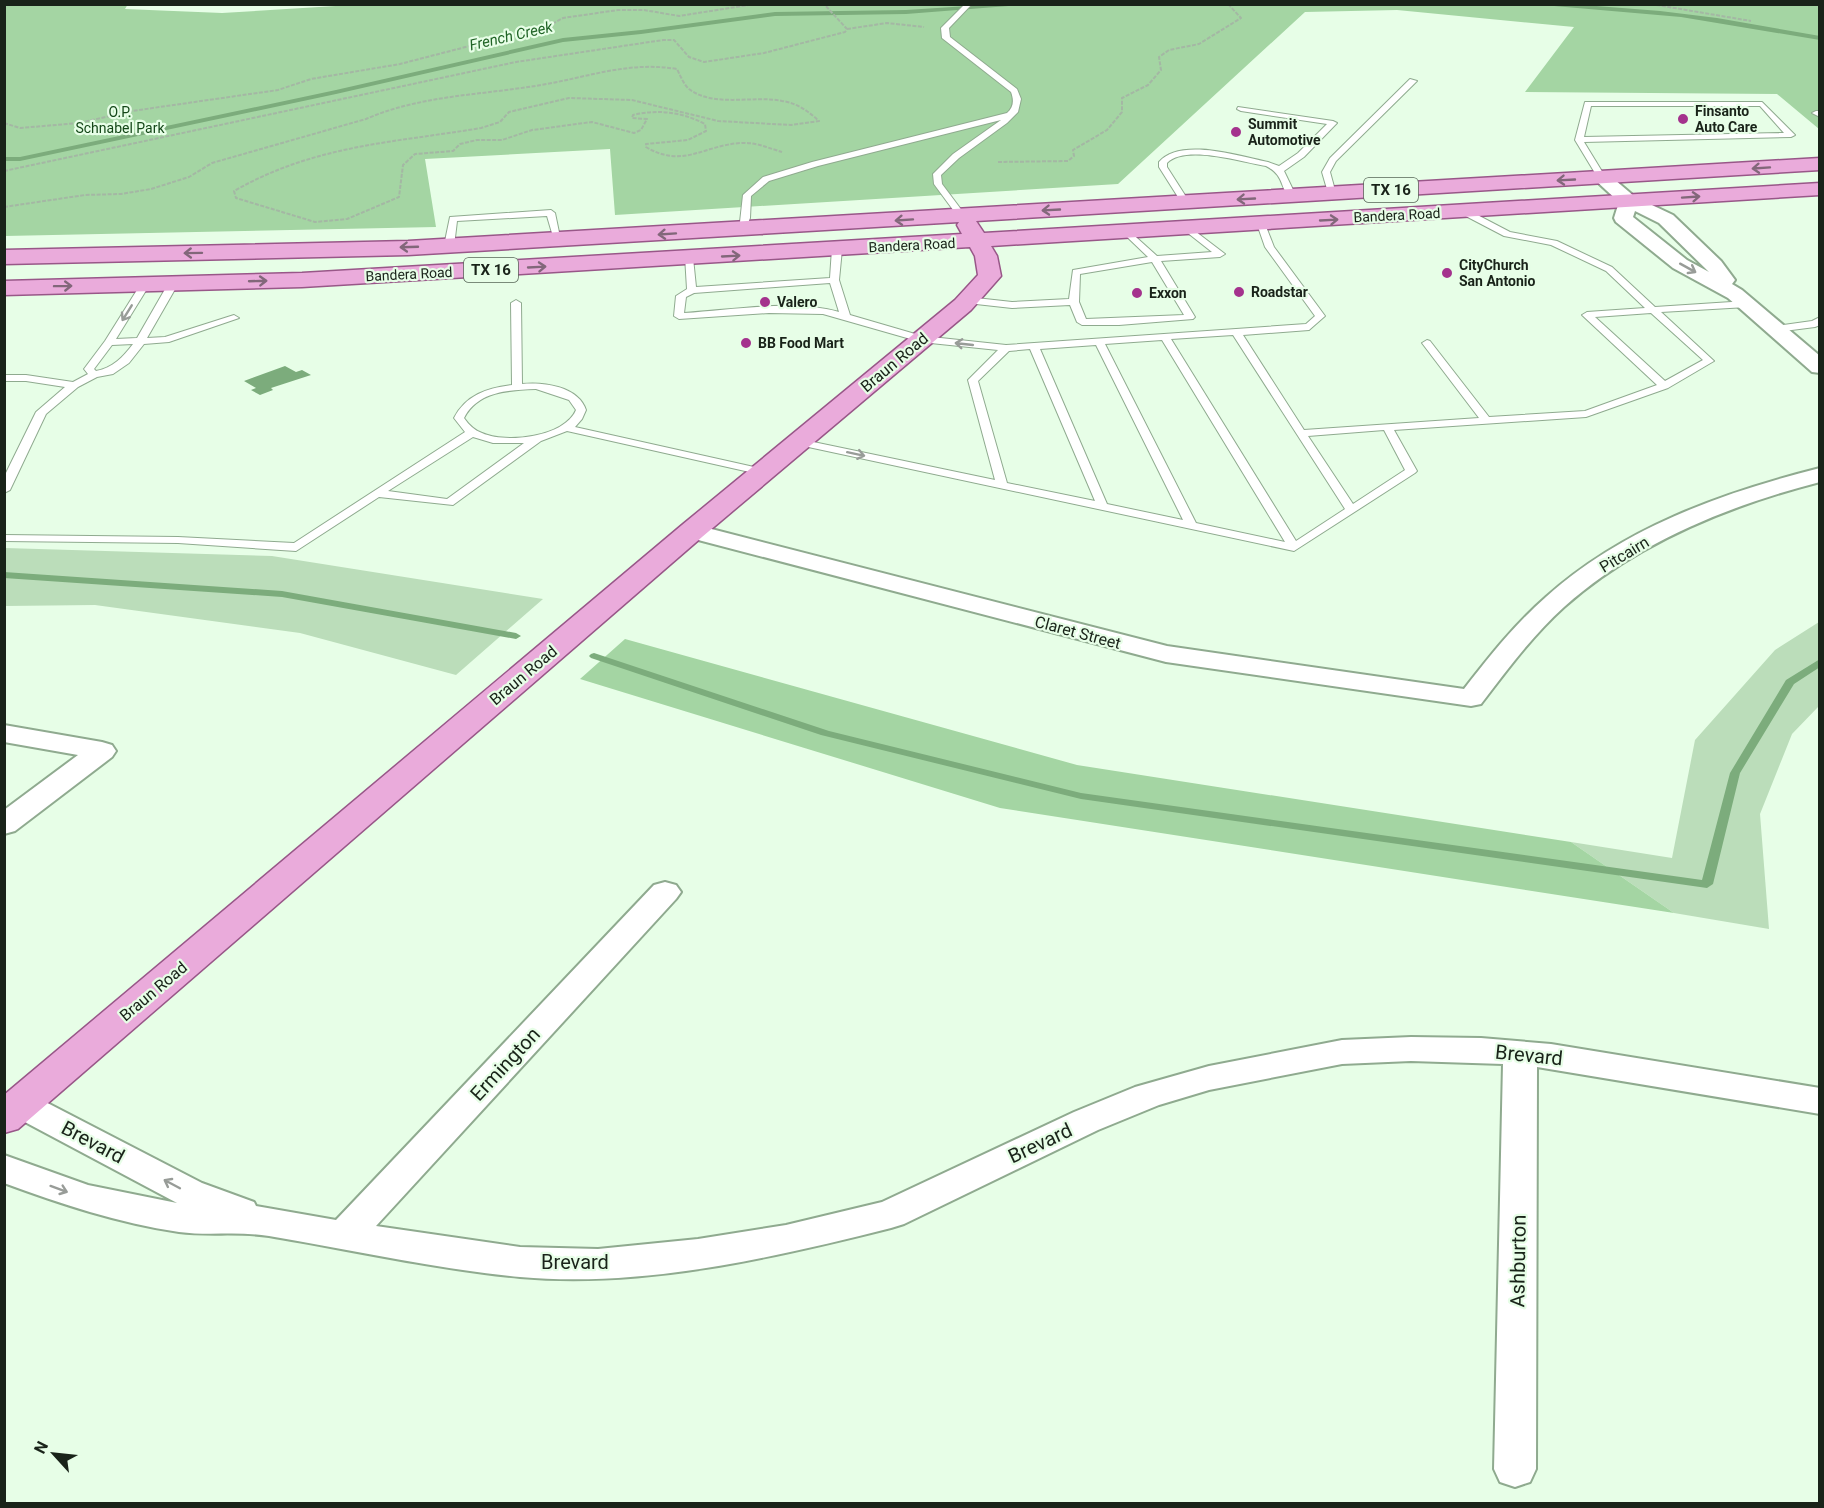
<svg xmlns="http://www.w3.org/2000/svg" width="1824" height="1508" font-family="Roboto,sans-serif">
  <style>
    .green { fill: #bbddba }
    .forest { fill: #a4d5a3 }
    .water { fill: #7cac7c }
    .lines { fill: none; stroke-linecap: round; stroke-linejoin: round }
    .stream { fill: #7cac7c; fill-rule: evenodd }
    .service-casing { stroke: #8faa8f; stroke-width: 2 }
    .minor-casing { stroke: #8faa8f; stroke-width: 4 }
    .primary-casing { stroke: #985788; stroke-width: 3 }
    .path { stroke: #a4b7a4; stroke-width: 2; stroke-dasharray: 4 1.5; stroke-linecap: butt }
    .service { fill: #fff; fill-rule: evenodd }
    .minor { fill: #fff; fill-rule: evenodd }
    .primary { fill: #eaabdb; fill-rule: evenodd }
    .oneway { stroke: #82677a }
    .oneway2 { stroke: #989c98 }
    .poi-dot { fill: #a4328d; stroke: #e7fee7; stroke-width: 2 }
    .labels { text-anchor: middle; stroke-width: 4.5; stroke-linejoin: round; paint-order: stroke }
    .far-poi-label { font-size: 14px; font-weight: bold; fill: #192319; stroke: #e7fee7; text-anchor: start }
    .far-park-label { font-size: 14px; fill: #144718; stroke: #e7fee7 }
    .far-street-label { font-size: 14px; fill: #192319; stroke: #e7fee7 }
    .far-water-label { font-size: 15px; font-style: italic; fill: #206426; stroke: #e7fee7 }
    .shield { fill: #e7fee7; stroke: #576557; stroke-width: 1.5 }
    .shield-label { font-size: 15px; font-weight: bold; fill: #192319 }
    .street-label { font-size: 16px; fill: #192319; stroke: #e7fee7 }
    .near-street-label { font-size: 20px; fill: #192319; stroke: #e7fee7 }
  </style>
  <rect width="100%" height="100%" fill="#e7fee7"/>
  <!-- green -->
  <path class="green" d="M 5,548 L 272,556 L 543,599 L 456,675 L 300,633 L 95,605 L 5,606 Z
    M 1819,622 L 1819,706 L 1792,734 L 1760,814 L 1769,929 L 1674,913 L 1571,842 L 1672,858 L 1695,740 L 1775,650 Z"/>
  <!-- forest -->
  <path class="forest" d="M 128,4 L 125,9 L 222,13 L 368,4 L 1819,5 L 1819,129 L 1777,94 L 1525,92 L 1574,27 L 1397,10 L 1305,12 L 1118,184 L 615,215 L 610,149 L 425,159 L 436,227 L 5,236 L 4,5 Z
    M 625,639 L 1077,765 L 1571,842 L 1674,913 L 1000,808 L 580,679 Z"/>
  <!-- water -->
  <path class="water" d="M 285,366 L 296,372 L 302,370 L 311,375 L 271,388 L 273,390 L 260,395 L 251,390 L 256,388 L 244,381 Z"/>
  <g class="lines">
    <!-- stream -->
    <path class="stream" d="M 999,4 L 1035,4 L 906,14 L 775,16 L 641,34 L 563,42 L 336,94 L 20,161 L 4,161 L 4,157 L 20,157 L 336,90 L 563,38 L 641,30 L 775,12 L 906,10 Z
      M 1531,4 L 1571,4 L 1660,11 L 1717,18 L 1820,36 L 1820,40 L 1681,17 Z
      M 4,572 L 282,591 L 516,633 L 521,636 L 516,639 L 282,597 L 4,578 Z
      M 594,653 L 829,731 L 1081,793 L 1702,880 L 1730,773 L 1786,680 L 1820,659 L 1820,667 L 1794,684 L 1740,773 L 1713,884 L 1707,888 L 1081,799 L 821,735 L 591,658 L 589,656 L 591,654 Z"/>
    <defs>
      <path id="service" d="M 965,4 L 972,4 L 949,28 L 950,37 L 1017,89 L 1021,99 L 1018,112 L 1007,123 L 959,158 L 941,175 L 942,184 L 966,216 L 965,218 L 959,218 L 934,184 L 933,174 L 953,154 L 1001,120 L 818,166 L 769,181 L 751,196 L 750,218 L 745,231 L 739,231 L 743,195 L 763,177 L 812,162 L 1007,113 C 1014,107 1014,100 1011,92 L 942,38 L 941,28 Z
        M 1410,79 L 1417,81 L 1336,161 L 1330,172 L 1336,194 L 1329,196 L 1322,172 L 1330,158 Z
        M 1585,102 L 1762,102 L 1795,135 L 1791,137 L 1584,142 L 1606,178 L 1602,181 L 1598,178 L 1575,140 ZM 1591,106 L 1760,106 L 1784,133 L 1584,137 Z
        M 1238,107 L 1333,121 L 1337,123 L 1304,157 L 1284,171 L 1296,196 L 1292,199 C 1279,190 1286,176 1266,166 C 1242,162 1185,144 1167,163 L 1167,167 L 1190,203 L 1183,205 L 1159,167 L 1159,162 C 1180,137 1239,156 1268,162 L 1279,166 L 1298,153 L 1327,124 L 1241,111 L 1237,109 Z
        M 1816,111 L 1820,111 L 1820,117 L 1812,113 Z
        M 1460,209 L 1466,209 L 1510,232 L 1557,241 L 1612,267 L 1655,307 L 1747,301 L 1752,304 L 1747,307 L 1661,312 L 1714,361 L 1668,388 L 1586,417 L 1394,430 L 1417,471 L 1415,473 L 1294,551 L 799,445 L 794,442 L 799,439 L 995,480 L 968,380 L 998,350 L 921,342 L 823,314 L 769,313 L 679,319 L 674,316 L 676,296 L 687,289 L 685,256 L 693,258 L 696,287 L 830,278 L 832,249 L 837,246 L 842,249 L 839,280 L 850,315 L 922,336 L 1006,345 L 1306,324 L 1315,316 L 1265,247 L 1257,224 L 1261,221 L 1265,224 L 1274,247 L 1325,316 L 1309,330 L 1243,335 L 1304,430 L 1479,418 L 1422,343 L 1427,340 L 1430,341 L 1489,417 L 1585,411 L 1657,385 L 1582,315 L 1587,312 L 1645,308 L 1606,271 L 1551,245 L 1504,236 L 1460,213 ZM 830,283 L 839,312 C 793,299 732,310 684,313 L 686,297 L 694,293 ZM 1651,313 L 1703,360 L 1665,381 L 1595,317 ZM 1233,335 L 1345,509 L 1296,541 L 1171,339 ZM 1162,340 L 1285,542 L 1196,523 L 1105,344 ZM 1096,345 L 1183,520 L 1107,504 L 1040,349 ZM 1030,349 L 1095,501 L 1007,483 L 978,381 L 1009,351 ZM 1384,430 L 1405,470 L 1353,504 L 1308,436 Z
        M 551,210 L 555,213 L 561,242 L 554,240 L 547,216 L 457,221 L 454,246 L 449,249 L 444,246 L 450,217 Z
        M 1187,225 L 1225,254 L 1220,257 L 1161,261 L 1195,317 L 1193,319 L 1119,325 L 1082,325 L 1077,322 L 1070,305 L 1012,308 L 967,303 L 962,300 L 967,297 L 1012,302 L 1069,299 L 1073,270 L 1148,257 L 1124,234 L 1124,230 L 1127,229 L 1157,256 L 1212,252 L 1184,230 L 1184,226 ZM 1152,262 L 1184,315 L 1086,319 L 1079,302 L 1080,274 Z
        M 145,281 L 150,284 L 116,339 L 137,338 L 168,284 L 173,281 L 178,284 L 147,338 L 165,337 L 234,315 L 239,318 L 169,342 L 144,344 L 129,363 L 113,374 L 97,377 L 78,387 L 46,414 L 10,490 L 4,493 L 4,477 L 36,412 L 65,387 L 26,381 L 4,381 L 4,375 L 26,375 L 73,382 L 88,374 L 84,369 L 105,341 L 142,282 ZM 133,344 C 123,357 113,368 96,371 L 94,369 L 112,345 Z
        M 516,300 L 521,303 L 522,384 C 543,382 578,386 586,410 L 582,419 L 575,427 L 763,469 L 769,472 L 763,475 L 567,431 L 541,441 L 453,505 L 379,497 L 296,551 L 178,543 L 4,541 L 4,535 L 178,537 L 294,543 L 465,432 L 454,418 C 466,395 487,388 512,385 L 511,303 ZM 536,389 L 569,400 L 576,410 C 565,437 506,444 482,433 C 474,430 469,425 464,418 C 478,391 509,390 536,389 ZM 473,437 L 493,443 L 524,443 L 447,499 L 388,491 Z
        M 1820,317 L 1820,325 L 1815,327 L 1776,332 L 1771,329 L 1776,326 L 1812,321 Z"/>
      <path id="minor" d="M 1602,173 L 1608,174 L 1635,197 L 1673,215 L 1721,261 L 1735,280 L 1732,284 L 1742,290 L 1820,356 L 1820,373 L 1812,372 L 1728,298 L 1673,268 L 1616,222 L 1614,218 L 1619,202 L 1593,178 L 1596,174 ZM 1635,211 L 1659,223 L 1709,272 L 1687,260 L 1633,217 Z
        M 1820,468 L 1820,482 C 1727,506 1636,543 1564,607 C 1532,636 1507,670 1481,704 L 1471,706 L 1166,662 L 683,536 L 680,531 L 683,526 L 692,524 L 1167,646 L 1464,689 C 1489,657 1515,624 1546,597 C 1623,528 1721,493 1820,468 Z
        M 4,725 L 102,742 L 112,745 L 116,751 L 112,757 L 15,831 L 4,834 L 4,810 L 78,755 L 4,742 Z
        M 665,882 L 676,885 L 681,892 L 676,899 L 376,1226 L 520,1247 L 598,1249 L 698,1239 L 786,1225 L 882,1202 L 1074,1112 L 1135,1087 L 1209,1066 L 1342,1040 L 1411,1037 L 1481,1038 L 1551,1044 L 1820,1088 L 1820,1114 L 1537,1067 L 1536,1469 L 1530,1482 L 1515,1487 L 1500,1482 L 1494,1469 L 1503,1064 L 1411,1061 L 1342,1064 L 1209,1090 L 1159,1105 L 1098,1130 L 904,1224 L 891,1228 C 772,1258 643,1288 520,1277 C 436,1269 352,1250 269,1236 C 239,1231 208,1236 179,1232 C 118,1223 61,1204 4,1183 L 4,1155 L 88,1185 L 177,1203 L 8,1113 L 4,1100 L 8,1095 L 20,1091 L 32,1095 L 202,1183 L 254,1202 L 256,1206 L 336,1220 L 654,885 Z"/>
      <path id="primary" d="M 1820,158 L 1820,170 L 976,221 L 984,233 L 1820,183 L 1820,195 L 991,246 L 997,256 L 1001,276 L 971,310 L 702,537 L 18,1129 L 4,1133 L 4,1095 L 682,525 L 955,300 L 978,275 L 975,256 L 970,247 L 302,287 L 4,295 L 4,281 L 302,273 L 962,234 L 957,225 L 959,222 L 408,255 L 4,264 L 4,250 L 408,241 Z"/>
    </defs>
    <!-- service casing -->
    <use href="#service" class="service-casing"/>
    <!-- minor casing -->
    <use href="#minor" class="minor-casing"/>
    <!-- primary casing -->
    <use href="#primary" class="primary-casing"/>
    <!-- path -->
    <path class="path" d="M 1651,4 L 1751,21
      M 847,29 L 887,23 L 924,27
      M 4,123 L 20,128 L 79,123 L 132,111 L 278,90 L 311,79 L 400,64 L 516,34 L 541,30 L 563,18 L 618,10 L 644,10 L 679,16 L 755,4
      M 998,162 L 1068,161 L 1074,156 L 1073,150 L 1107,130 L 1122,112 L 1122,98 L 1148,85 L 1161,70 L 1159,57 L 1169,50 L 1199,44 L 1241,18 L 1228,4
      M 4,171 L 516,62 L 663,40 L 674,40 L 689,57 L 704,62 L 764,53 L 845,32 L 847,29 L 824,4
      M 4,207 L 85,195 L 121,194 L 151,189 L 189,177 L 212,163 L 366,119 C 421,95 483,95 541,85 C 589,77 628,61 677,69 C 680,75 684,85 689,89 C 714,108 754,95 782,101 C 797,103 808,111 819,121 L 791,125 L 718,121 L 632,100 L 569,98 L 509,112 L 500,122 L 481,128 C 391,143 315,145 234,191 L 236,198 L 315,222 L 347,219 L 399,197 L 403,165 L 415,154 L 453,151 L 460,144 L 477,140 L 502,140 L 532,130 L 592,122 L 634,133 L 641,130 L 647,119 L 632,118 L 633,115 C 658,109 682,112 705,124 L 706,131 L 688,140 L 646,144 L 646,147 C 683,169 704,145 741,143 C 756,142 768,148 782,152"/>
    <!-- service -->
    <use href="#service" class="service"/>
    <!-- minor -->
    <use href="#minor" class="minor"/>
    <!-- primary -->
    <use href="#primary" class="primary"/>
  </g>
  <!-- one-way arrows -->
  <defs><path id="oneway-shaft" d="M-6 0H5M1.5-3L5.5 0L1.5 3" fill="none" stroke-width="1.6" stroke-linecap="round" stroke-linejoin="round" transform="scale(1.5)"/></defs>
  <g class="oneway">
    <use href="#oneway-shaft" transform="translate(1761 168) rotate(176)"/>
    <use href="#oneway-shaft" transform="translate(1566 180) rotate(177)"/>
    <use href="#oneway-shaft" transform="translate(1691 197) rotate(-4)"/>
    <use href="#oneway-shaft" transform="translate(1246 199) rotate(177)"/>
    <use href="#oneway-shaft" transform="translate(1051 210) rotate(177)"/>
    <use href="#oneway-shaft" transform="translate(904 220) rotate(176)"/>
    <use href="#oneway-shaft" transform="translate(1329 220) rotate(-3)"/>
    <use href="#oneway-shaft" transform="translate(667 234) rotate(176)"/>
    <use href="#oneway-shaft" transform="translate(409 247) rotate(178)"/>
    <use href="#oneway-shaft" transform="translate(193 253) rotate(179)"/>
    <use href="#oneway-shaft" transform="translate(731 256) rotate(-3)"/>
    <use href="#oneway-shaft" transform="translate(537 267) rotate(-3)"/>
    <use href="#oneway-shaft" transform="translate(258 281) rotate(-2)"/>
    <use href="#oneway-shaft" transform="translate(63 286) rotate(-1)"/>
  </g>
  <g class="oneway2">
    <use href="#oneway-shaft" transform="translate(1688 268) rotate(29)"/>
    <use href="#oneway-shaft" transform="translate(127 313) rotate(122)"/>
    <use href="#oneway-shaft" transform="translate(964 344) rotate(-174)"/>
    <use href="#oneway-shaft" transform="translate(856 454) rotate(12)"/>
    <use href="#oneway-shaft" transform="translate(172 1184) rotate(-152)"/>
    <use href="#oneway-shaft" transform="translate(59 1189) rotate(20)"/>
  </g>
  <!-- markers -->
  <g class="poi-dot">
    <circle cx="1683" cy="119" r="6"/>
    <circle cx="1236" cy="132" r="6"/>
    <circle cx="1447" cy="273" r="6"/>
    <circle cx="1239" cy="292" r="6"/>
    <circle cx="1137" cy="293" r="6"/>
    <circle cx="765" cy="302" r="6"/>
    <circle cx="746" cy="343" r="6"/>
  </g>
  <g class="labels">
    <!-- far-poi labels -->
    <g class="far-poi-label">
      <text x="1695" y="116">Finsanto<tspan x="1695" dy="16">Auto Care</tspan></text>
      <text x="1248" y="129">Summit<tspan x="1248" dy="16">Automotive</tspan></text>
      <text x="1459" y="270">CityChurch<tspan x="1459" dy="16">San Antonio</tspan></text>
      <text x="1251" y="297">Roadstar</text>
      <text x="1149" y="298">Exxon</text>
      <text x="777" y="307">Valero</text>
      <text x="758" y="348">BB Food Mart</text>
    </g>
    <!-- far-park labels -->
    <g class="far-park-label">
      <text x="120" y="117">O.P.<tspan x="120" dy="16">Schnabel Park</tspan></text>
    </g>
    <!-- far-street labels -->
    <g class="far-street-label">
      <text transform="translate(1397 215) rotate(-3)" y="5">Bandera Road</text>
      <text transform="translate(912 245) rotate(-3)" y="5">Bandera Road</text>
      <text transform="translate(409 274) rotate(-3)" y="5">Bandera Road</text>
    </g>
    <!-- far-water labels -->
    <g class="far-water-label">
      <text transform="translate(511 36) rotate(-13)" y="5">French Creek</text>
    </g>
    <!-- shield labels -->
    <g class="shield">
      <rect x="1364" y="178" width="54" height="24" rx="4.5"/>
      <rect x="464" y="258" width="54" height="24" rx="4.5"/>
    </g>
    <g class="shield-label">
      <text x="1391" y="195">TX 16</text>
      <text x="491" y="275">TX 16</text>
    </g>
    <!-- street labels -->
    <g class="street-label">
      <text transform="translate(894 362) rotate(-40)" y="6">Braun Road</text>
      <text transform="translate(1624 554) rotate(-31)" y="6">Pitcairn</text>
      <text transform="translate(1078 632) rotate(15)" y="6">Claret Street</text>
      <text transform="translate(523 675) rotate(-40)" y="6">Braun Road</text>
      <text transform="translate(153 991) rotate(-40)" y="6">Braun Road</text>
    </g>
    <!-- near-street labels -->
    <g class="near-street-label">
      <text transform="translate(1529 1055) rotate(6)" y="7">Brevard</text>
      <text transform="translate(505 1064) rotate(-47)" y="7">Ermington</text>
      <text transform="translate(93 1142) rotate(28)" y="7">Brevard</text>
      <text transform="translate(1040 1143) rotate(-25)" y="7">Brevard</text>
      <text transform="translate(1518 1261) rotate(-89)" y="7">Ashburton</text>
      <text x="575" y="1269">Brevard</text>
    </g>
  </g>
  <!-- border -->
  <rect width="1824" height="1508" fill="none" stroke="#192319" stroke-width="12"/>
  <!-- north arrow -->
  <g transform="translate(54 1454) rotate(297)" stroke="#e7fee7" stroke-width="4.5" paint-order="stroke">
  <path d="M0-4.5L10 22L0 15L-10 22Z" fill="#192319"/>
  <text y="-9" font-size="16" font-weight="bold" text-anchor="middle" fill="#192319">N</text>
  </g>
</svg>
